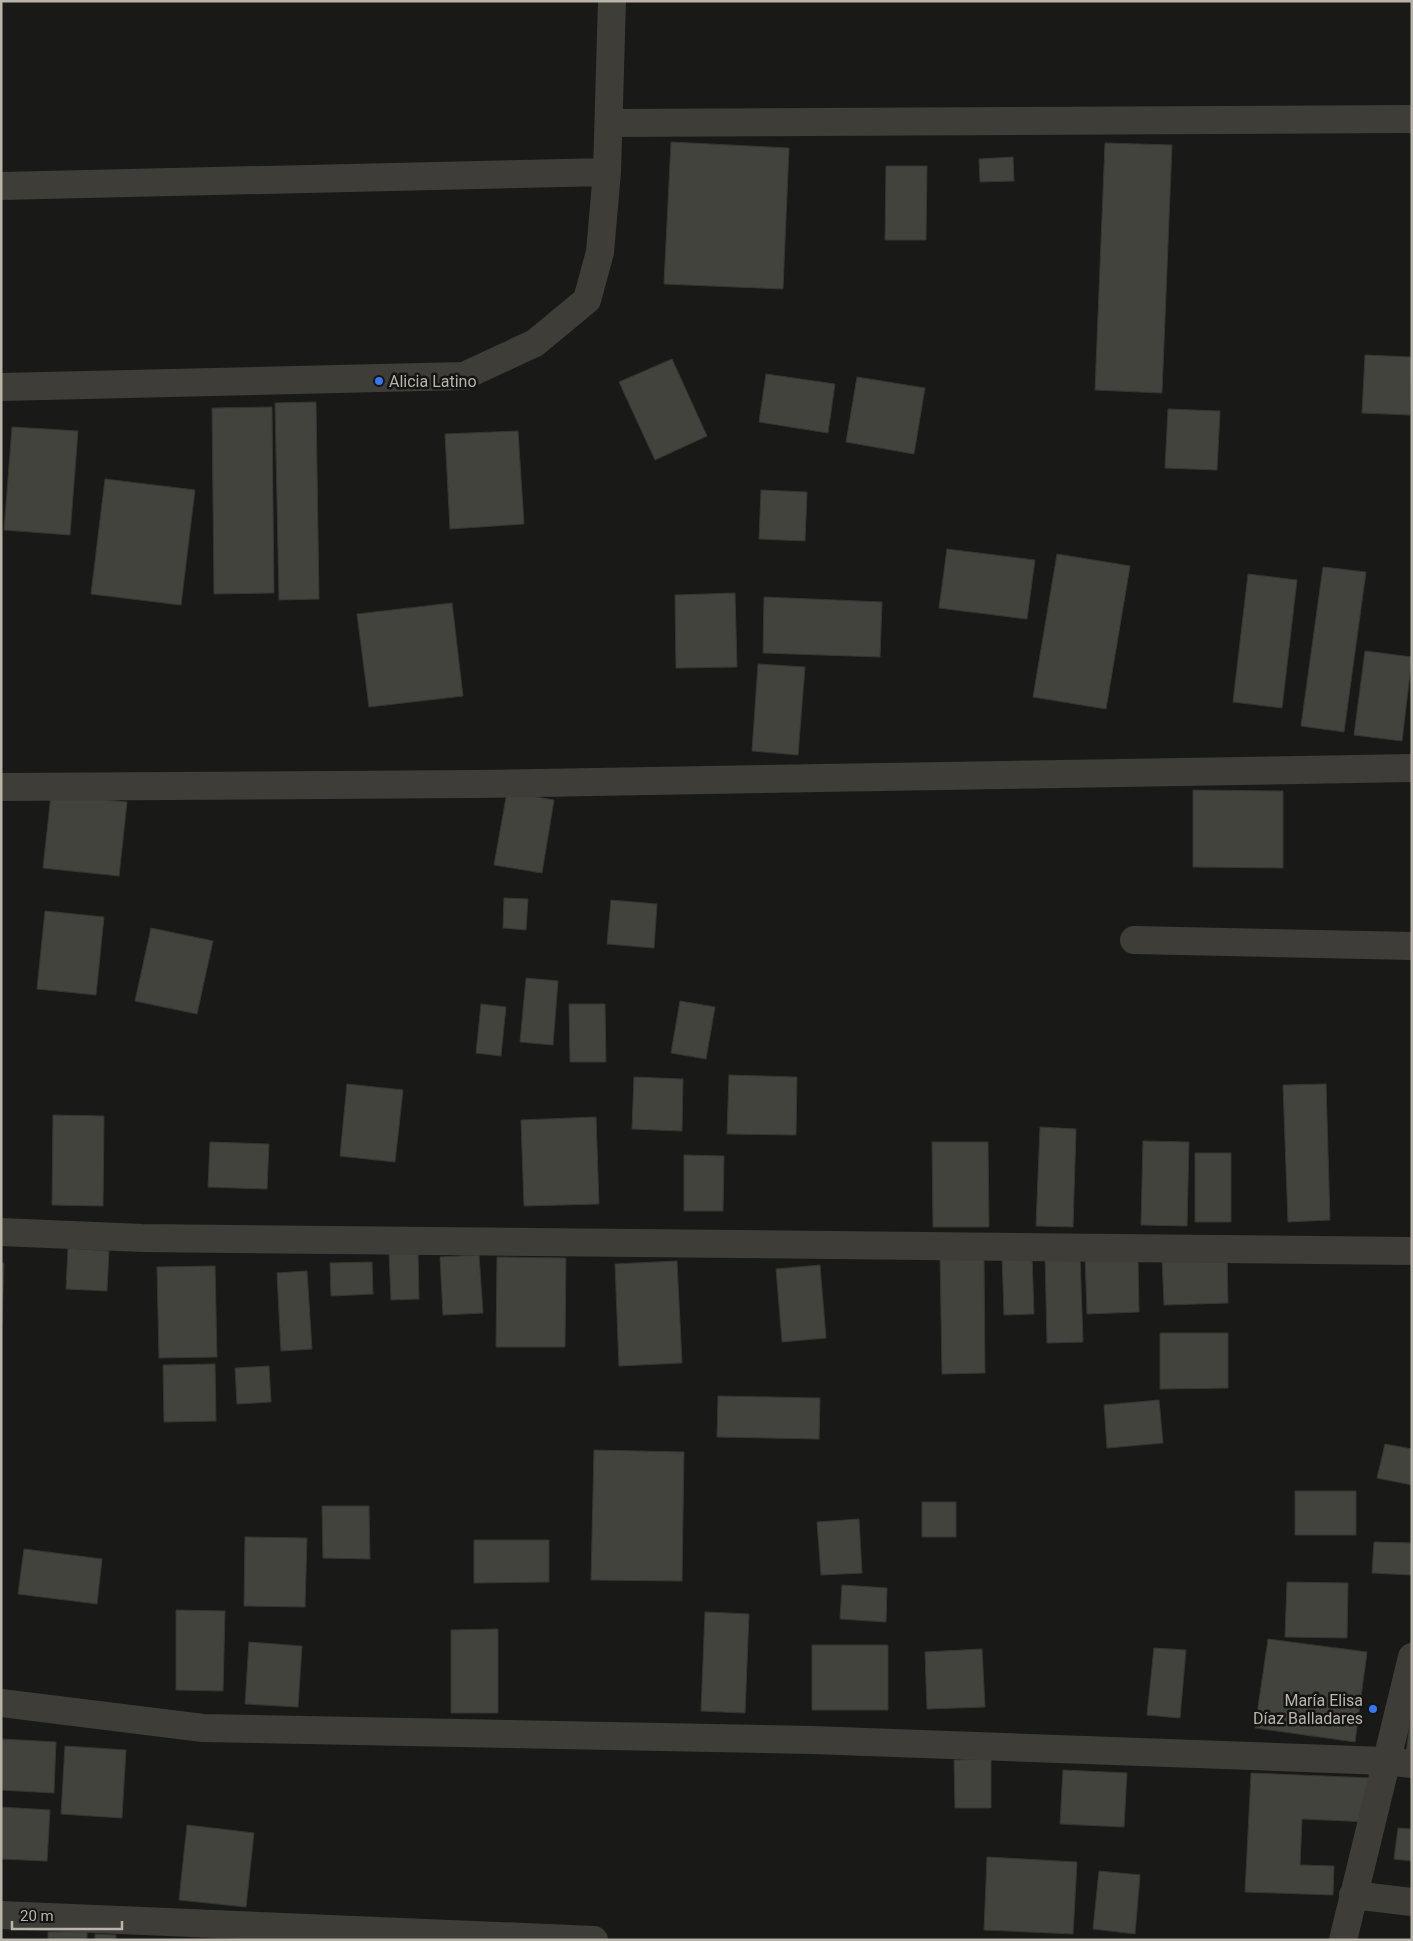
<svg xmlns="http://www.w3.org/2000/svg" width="1413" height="1941" font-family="Roboto,sans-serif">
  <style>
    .building { fill: #43433e; stroke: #353531 }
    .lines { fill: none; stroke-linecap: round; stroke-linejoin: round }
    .street { stroke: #3e3d38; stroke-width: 28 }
    .poi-dot { fill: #3377f5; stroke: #141412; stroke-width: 2 }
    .labels { text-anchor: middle; stroke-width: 5; stroke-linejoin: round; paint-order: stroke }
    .poi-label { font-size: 16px; fill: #b9b4a9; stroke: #141412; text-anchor: start }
  </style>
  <rect width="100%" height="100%" fill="#191917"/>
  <!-- building -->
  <path class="building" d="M 671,142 L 789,148 L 783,289 L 664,284 Z
    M 1105,143 L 1172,145 L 1162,393 L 1095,390 Z
    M 1013,157 L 1014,181 L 980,182 L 979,159 Z
    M 886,166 L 927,166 L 926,240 L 885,240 Z
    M 1365,355 L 1412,357 L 1410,415 L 1362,413 Z
    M 672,359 L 707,436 L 655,460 L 619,382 Z
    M 766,374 L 835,384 L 828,433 L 759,422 Z
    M 857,377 L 925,388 L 914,454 L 846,442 Z
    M 316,402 L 319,599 L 279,600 L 275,403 Z
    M 272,407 L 274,593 L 214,594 L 212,408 Z
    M 1168,409 L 1220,411 L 1217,470 L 1165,468 Z
    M 12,427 L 78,431 L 70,535 L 4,530 Z
    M 518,431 L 524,524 L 450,529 L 445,434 Z
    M 105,479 L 195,490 L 181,605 L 91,594 Z
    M 761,490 L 807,492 L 805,541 L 759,539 Z
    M 947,549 L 1035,560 L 1027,619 L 939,608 Z
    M 1057,554 L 1130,566 L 1106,709 L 1033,697 Z
    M 1323,567 L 1366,572 L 1344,732 L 1301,726 Z
    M 1248,574 L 1297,580 L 1282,708 L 1233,702 Z
    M 735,593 L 737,667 L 676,668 L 675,595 Z
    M 764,597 L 882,602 L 880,657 L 763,653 Z
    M 452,603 L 463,696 L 369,707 L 357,614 Z
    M 1365,651 L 1412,657 L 1402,741 L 1354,735 Z
    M 758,664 L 805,667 L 798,755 L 752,751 Z
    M 1193,790 L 1283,791 L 1283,868 L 1193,867 Z
    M 507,792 L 554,800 L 542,873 L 494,865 Z
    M 51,795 L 127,802 L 119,876 L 43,868 Z
    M 504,898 L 528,899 L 526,930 L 503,928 Z
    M 611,900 L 657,904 L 654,948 L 607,944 Z
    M 45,911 L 104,917 L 96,995 L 37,989 Z
    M 151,928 L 213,941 L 197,1014 L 135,1001 Z
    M 526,978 L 558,981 L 553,1045 L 520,1042 Z
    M 680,1001 L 715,1007 L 706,1059 L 671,1053 Z
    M 481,1004 L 506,1007 L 501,1056 L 476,1053 Z
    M 569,1004 L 605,1004 L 606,1062 L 570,1062 Z
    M 729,1075 L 797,1077 L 796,1135 L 727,1134 Z
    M 634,1077 L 683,1079 L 682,1131 L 632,1129 Z
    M 347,1084 L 403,1090 L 395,1162 L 340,1156 Z
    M 1326,1084 L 1330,1220 L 1288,1222 L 1283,1085 Z
    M 53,1115 L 104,1116 L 103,1206 L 52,1205 Z
    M 596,1117 L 599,1204 L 524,1206 L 521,1120 Z
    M 1040,1127 L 1076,1129 L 1073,1227 L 1036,1226 Z
    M 1143,1141 L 1189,1142 L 1187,1226 L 1141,1225 Z
    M 210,1142 L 269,1144 L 267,1189 L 208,1187 Z
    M 932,1142 L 988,1142 L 989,1227 L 933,1227 Z
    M 1195,1153 L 1231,1153 L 1231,1222 L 1195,1222 Z
    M 684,1155 L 724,1156 L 723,1211 L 684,1211 Z
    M 68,1248 L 109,1251 L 107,1291 L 66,1289 Z
    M 418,1250 L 419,1299 L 391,1300 L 389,1251 Z
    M 1080,1253 L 1083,1342 L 1047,1343 L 1045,1255 Z
    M 984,1254 L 985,1373 L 942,1374 L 940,1255 Z
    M 1032,1254 L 1034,1314 L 1004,1315 L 1002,1255 Z
    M 479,1255 L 483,1313 L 443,1315 L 440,1257 Z
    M 1227,1255 L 1228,1303 L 1164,1305 L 1162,1257 Z
    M 1138,1256 L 1139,1312 L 1087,1314 L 1085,1258 Z
    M 497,1257 L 566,1258 L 565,1347 L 496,1347 Z
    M 677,1261 L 682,1363 L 619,1366 L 615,1264 Z
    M 372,1262 L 373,1294 L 331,1296 L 330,1263 Z
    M 1,1263 L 4,1263 L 2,1327 L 1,1327 Z
    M 820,1265 L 826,1338 L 782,1342 L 776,1269 Z
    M 215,1266 L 217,1357 L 159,1358 L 157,1267 Z
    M 307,1271 L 312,1349 L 281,1351 L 277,1273 Z
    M 1160,1333 L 1228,1333 L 1228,1388 L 1160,1389 Z
    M 215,1364 L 216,1421 L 164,1422 L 163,1365 Z
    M 269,1366 L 271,1402 L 237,1404 L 235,1368 Z
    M 718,1396 L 820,1398 L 819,1439 L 717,1437 Z
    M 1159,1400 L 1163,1443 L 1107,1448 L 1104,1405 Z
    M 1385,1444 L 1412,1449 L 1412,1485 L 1377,1478 Z
    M 594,1450 L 684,1452 L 682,1581 L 591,1580 Z
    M 1295,1491 L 1356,1491 L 1356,1535 L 1295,1535 Z
    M 922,1502 L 956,1502 L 956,1537 L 922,1537 Z
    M 322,1506 L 369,1506 L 370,1559 L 323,1558 Z
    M 859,1519 L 862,1573 L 821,1575 L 817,1522 Z
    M 245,1537 L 307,1538 L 305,1607 L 244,1606 Z
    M 474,1540 L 549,1540 L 549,1582 L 474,1583 Z
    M 1374,1542 L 1412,1543 L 1412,1575 L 1372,1573 Z
    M 24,1549 L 102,1559 L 97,1604 L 18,1594 Z
    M 1287,1582 L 1348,1583 L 1347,1638 L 1285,1637 Z
    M 842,1585 L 887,1588 L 886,1622 L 840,1619 Z
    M 176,1610 L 225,1611 L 223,1691 L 176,1690 Z
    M 705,1612 L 749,1614 L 745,1713 L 701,1711 Z
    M 498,1629 L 498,1713 L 451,1713 L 451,1630 Z
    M 1268,1639 L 1367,1652 L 1355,1742 L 1255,1728 Z
    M 249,1642 L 302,1646 L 298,1707 L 245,1704 Z
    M 812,1645 L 888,1645 L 888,1710 L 812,1710 Z
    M 1154,1648 L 1186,1650 L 1180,1718 L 1147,1715 Z
    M 982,1649 L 985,1707 L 927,1709 L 925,1652 Z
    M 1412,1706 L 1412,1755 L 1406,1754 Z
    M 1,1739 L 56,1742 L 54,1793 L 1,1790 Z
    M 65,1746 L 126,1750 L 122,1818 L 61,1814 Z
    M 991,1759 L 991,1808 L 955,1808 L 954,1760 Z
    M 1063,1770 L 1127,1773 L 1124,1827 L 1060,1824 Z
    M 1251,1773 L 1372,1778 L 1369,1822 L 1302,1819 L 1300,1865 L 1334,1866 L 1333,1895 L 1245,1892 Z
    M 1,1807 L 50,1810 L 47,1861 L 1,1859 Z
    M 187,1825 L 254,1833 L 246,1907 L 179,1900 Z
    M 1398,1828 L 1412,1829 L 1412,1861 L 1394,1859 Z
    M 987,1857 L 1077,1862 L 1073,1934 L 984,1930 Z
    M 1099,1871 L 1140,1875 L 1135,1934 L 1093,1929 Z
    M 87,1931 L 87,1940 L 48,1940 L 48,1932 Z
    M 95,1934 L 116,1935 L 116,1940 L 95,1940 Z"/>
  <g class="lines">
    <!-- street -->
    <path class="street" d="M 609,123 L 1412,119
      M 1,186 L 607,172
      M 1,387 L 464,376 L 535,343 L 587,300 L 600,252 L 607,172 L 612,1
      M 1,787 L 475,784 L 1412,768
      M 1134,940 L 1412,946
      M 1,1232 L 142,1238 L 1412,1251
      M 1,1703 L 203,1728 L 812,1740 L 1385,1761 L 1412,1764
      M 1353,1895 L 1412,1902
      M 1,1915 L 594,1940
      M 1343,1940 L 1412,1657"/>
  </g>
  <!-- markers -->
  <g class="poi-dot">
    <circle cx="379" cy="381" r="5"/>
    <circle cx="1373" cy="1709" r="5"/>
  </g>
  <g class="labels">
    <!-- poi labels -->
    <g class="poi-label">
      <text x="389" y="387">Alicia Latino</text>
      <text x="1363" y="1706" text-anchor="end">María Elisa<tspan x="1363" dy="18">Díaz Balladares</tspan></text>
    </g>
  </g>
  <!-- border -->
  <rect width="1413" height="1941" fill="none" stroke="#b9b4a9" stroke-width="5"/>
  <!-- scale -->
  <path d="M12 1921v8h110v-8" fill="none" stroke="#b9b4a9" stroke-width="2.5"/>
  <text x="20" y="1921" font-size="15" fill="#b9b4a9" stroke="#141412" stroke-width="4" paint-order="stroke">20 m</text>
</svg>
